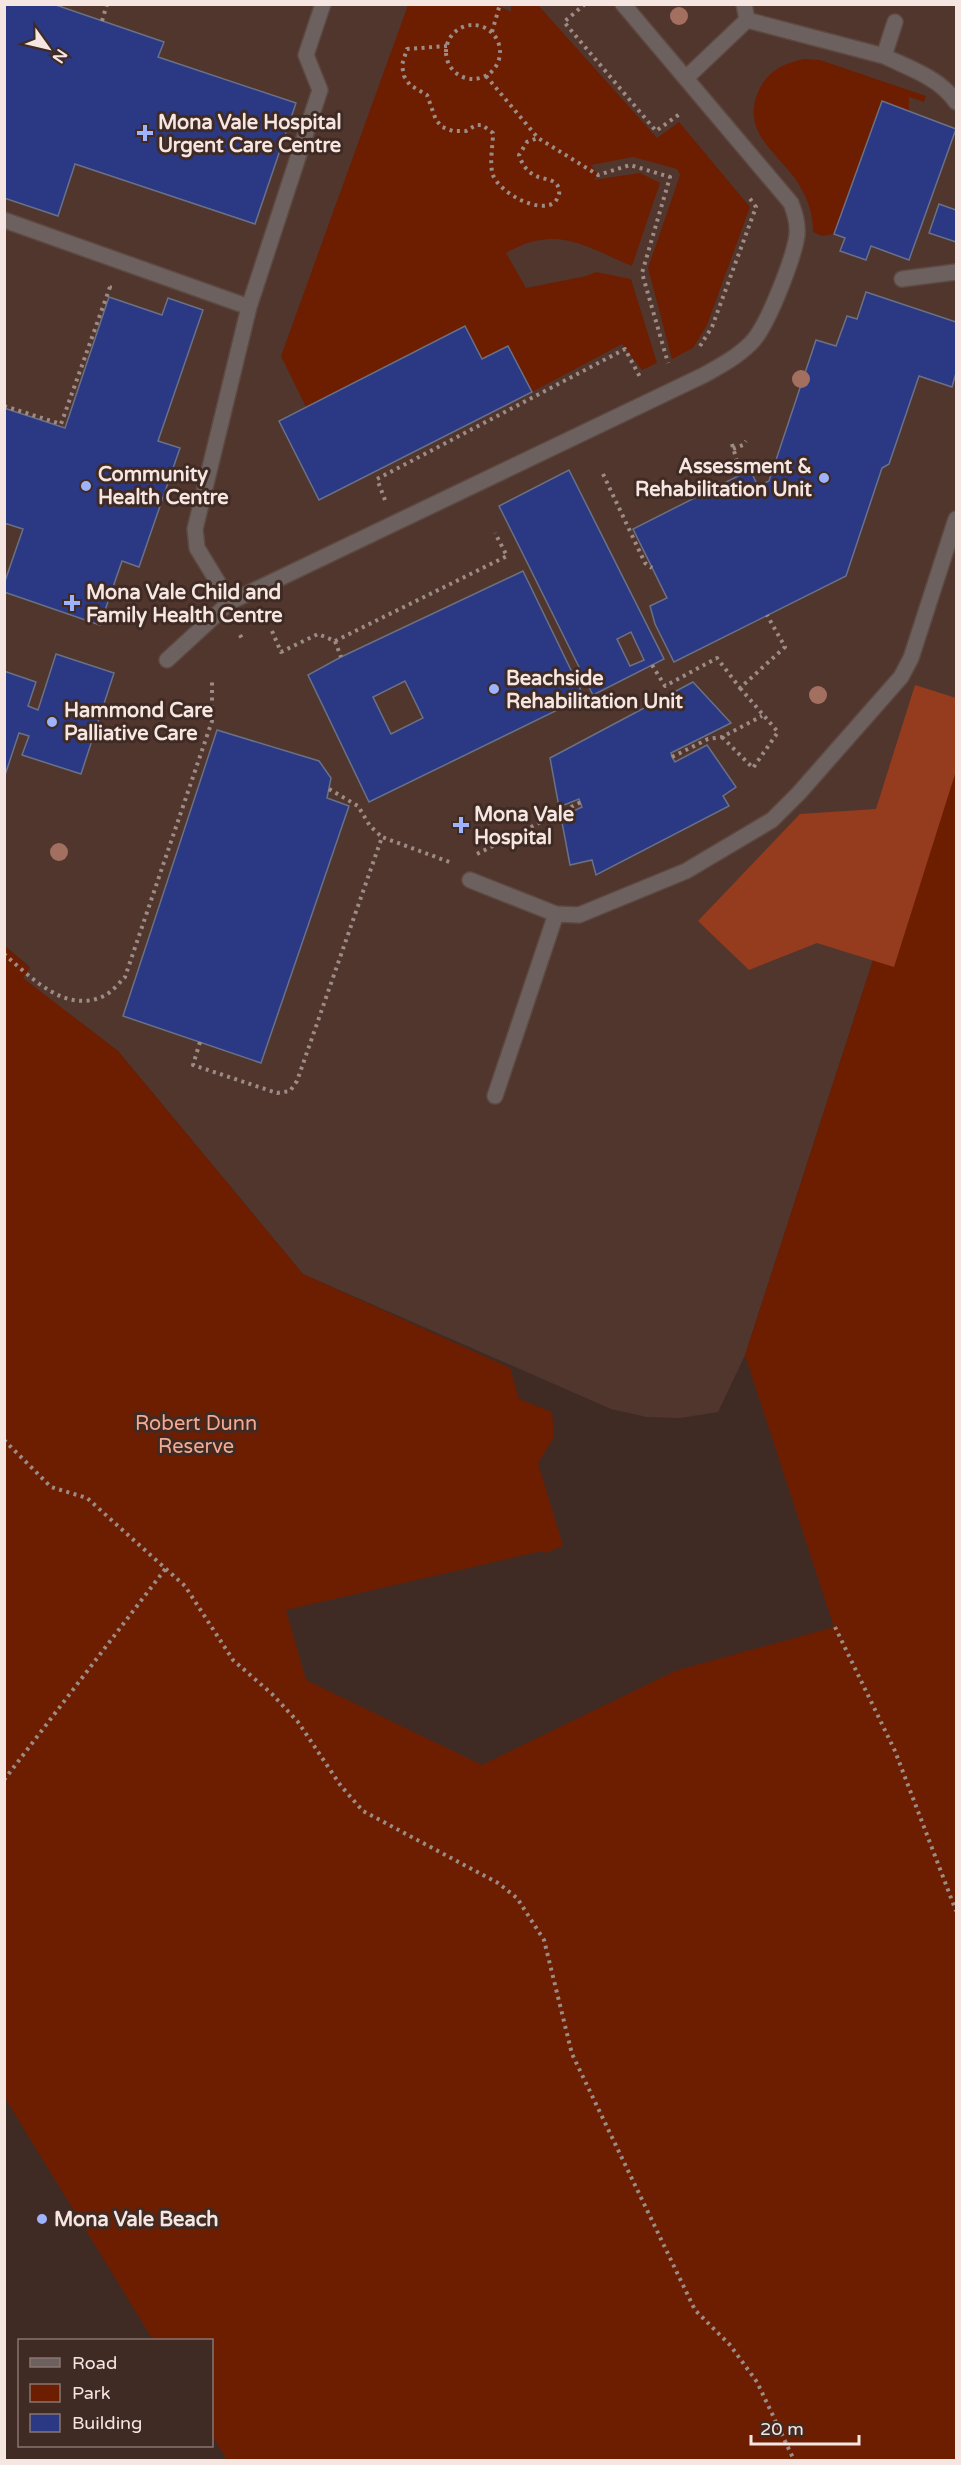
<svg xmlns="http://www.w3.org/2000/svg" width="961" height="2465" font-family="'Varela Round',sans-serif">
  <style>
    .built { fill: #51362e }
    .green { fill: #6d1e00 }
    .forest { fill: #963c1e }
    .building { fill: #2b3884; stroke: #6a7186; stroke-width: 1.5; fill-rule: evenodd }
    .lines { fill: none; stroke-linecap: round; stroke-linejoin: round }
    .minor-casing { stroke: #5d4942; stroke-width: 18 }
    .path { stroke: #9d8b86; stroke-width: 4; stroke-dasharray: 3 4.5; stroke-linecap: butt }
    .minor { stroke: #6c615e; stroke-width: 15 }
    .tree { fill: #a37060 }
    .poi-dot { fill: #9fb3fd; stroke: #402b24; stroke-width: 2 }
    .labels { text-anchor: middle; stroke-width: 6; stroke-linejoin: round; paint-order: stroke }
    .poi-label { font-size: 20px; font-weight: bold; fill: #f5e6e2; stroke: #402b24; text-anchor: start }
    .park-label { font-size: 20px; fill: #f4a991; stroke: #402b24 }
  </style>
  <rect width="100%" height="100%" fill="#402b24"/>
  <!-- built -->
  <path class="built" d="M 5,5 L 956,5 L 956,704 L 745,1355 L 718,1412 L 680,1418 L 647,1417 L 611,1409 L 303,1274 L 118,1051 L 22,978 L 30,967 L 5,946 Z"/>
  <!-- green -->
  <path class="green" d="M 408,5 L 498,5 L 511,12 L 511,5 L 538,5 L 657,138 L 679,122 L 750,207 L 707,325 L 693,348 L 672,359 L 648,268 L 680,175 L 677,169 L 633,157 L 591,165 L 598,175 L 593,180 L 640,173 L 660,183 L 632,266 C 584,246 556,224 506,253 L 526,288 L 586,276 L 596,272 L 631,279 L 657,363 L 642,370 L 622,344 L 532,392 L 508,346 L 482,359 L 465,326 L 306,407 L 281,356 Z
    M 804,59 L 820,60 L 926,96 L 924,102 L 909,97 L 909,111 L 882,101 L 834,234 L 822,236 L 813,232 C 813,218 810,205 803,192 C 787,157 736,136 760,88 C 769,70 785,63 804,59 Z
    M 956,704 L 956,2460 L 227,2460 L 212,2435 L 212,2340 L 153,2340 L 5,2098 L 5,946 L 30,968 L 23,978 L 118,1051 L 303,1274 L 510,1368 L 519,1399 L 552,1412 L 554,1437 L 538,1463 L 563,1546 L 545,1553 L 542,1551 L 286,1610 L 306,1680 L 482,1765 L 675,1671 L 834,1627 L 745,1355 Z"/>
  <!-- forest -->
  <path class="forest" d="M 915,685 L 956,698 L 956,771 L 894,967 L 817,943 L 749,970 L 698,921 L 800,814 L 876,809 Z"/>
  <!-- building -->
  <path class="building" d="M 4,4 L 53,4 L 164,42 L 158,57 L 296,103 L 255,224 L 75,164 L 58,216 L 4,198 Z
    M 882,101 L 956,129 L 909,260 L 871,246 L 866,260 L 840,251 L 845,238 L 834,234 Z
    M 939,204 L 956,210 L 956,242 L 929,233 Z
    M 866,292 L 956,322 L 956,373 L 952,387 L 919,376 L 889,464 L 882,468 L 846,576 L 674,662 L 655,624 L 650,606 L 667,598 L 633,529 L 750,470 L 758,486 L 769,481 L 816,340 L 836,346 L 847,316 L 857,319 Z
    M 109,297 L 162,315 L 168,298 L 203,310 L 158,441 L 180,448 L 139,567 L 122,561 L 100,625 L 4,592 L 4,584 L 23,529 L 4,523 L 4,408 L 65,428 Z
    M 465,326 L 482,359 L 508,346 L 532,392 L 319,500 L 279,421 Z
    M 569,470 L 664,659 L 593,695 L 499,506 ZM 631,632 L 644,660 L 630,666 L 617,639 Z
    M 523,571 L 584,697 L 369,802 L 308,675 L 341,657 ZM 405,681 L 423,718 L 391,734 L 373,697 Z
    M 56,654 L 114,673 L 81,774 L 22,755 L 29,736 L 19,733 L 4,778 L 4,671 L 36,682 L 28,706 L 38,710 Z
    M 693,682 L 731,723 L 671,753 L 672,757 L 675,762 L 707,745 L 736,787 L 723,796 L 729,806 L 596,875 L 592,860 L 570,865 L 561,817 L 582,807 L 579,799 L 559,807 L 550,758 Z
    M 217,730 L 319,761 L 331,778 L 327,798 L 349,806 L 261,1063 L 123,1016 Z"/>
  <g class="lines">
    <defs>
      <path id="minor" d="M 323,4 L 306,55 L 320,90 L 249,307 L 195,529 L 197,548 L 230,602 L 704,375 C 720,366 737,357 750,344 C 767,329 794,257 797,235 C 798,223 795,214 791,203 L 623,4
        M 744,4 L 747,20
        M 884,56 C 909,68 940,78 956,102
        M 686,78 L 747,20 L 884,56 L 895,22
        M 4,220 L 249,307
        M 902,279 L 956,272
        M 167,660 L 230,602
        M 470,880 L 556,914 L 579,915 L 686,871 L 772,820 L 799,793 L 901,677 L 911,658 L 956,519
        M 495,1096 L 556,914"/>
    </defs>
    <!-- minor casing -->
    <use href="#minor" class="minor-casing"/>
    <!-- path -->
    <path class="path" d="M 585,4 L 564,22 L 656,131 L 681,113
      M 102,21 L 107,4
      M446 52a27 27 0 1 1 54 0a27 27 0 1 1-54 0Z
      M 492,32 L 500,4
      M 447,46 L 407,49 L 402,65 L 404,76 L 410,85 L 427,95 L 436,120 L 442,127 L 453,131 L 466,131 L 476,125 L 482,125 L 493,133 C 493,146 489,163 493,175 C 499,192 539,215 555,202 C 558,198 560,194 559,189 C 556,178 544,180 536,176 C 527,172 522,164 519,155 L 527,142 L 538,138
      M 486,76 L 538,138 L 598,175 L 630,165 L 670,177 L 642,273 L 668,363
      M 700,346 L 712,327 L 756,207 L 748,196
      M 4,406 L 61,424 L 110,287 L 107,286
      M 732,444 L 741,475
      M 733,449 L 743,445 L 746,441
      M 603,474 L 645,563 L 652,568
      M 385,500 L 377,479 L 625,349 L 640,377
      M 272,631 L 281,652 L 318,634 L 335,641 L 341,657
      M 240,635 L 243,641
      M 335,641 L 507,556 L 495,533
      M 652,665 L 665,686 L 717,658 L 740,688 L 785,647 L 767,615
      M 722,737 L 753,768 L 778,732 L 740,688
      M 672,757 L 708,739 L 722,737 L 762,716
      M 329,789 L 358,806 L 370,826 L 382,837
      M 477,854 L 581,802
      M 4,954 C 32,978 65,1014 104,996 C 112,992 119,983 125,977 L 212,721 L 212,682
      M 200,1042 L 193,1065 L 277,1093 L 290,1091 L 297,1081 L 382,837 L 452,863
      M 4,1440 L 51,1487 L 87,1498 L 185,1586 L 233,1660 L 272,1694 L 298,1722 L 341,1786 L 363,1811 L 498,1883 L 517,1898 L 544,1940 L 572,2054 L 695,2310 L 730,2345 L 757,2382 L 794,2460
      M 835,1627 L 895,1751 L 956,1911
      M 4,1780 L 166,1568"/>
    <!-- minor -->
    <use href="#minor" class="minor"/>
  </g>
  <!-- trees -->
  <g class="tree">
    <circle cx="679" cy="16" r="9"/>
    <circle cx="801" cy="379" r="9"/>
    <circle cx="818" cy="695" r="9"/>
    <circle cx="59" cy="852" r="9"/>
  </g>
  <!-- markers -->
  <g class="poi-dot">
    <path d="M142 124h6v6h6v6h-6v6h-6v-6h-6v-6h6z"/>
    <circle cx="824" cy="478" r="6"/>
    <circle cx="86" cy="486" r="6"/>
    <path d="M69 594h6v6h6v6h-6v6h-6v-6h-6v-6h6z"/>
    <circle cx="494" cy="689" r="6"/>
    <circle cx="52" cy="722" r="6"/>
    <path d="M458 816h6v6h6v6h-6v6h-6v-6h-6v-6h6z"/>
    <circle cx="42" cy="2219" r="6"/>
  </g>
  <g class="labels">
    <!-- poi labels -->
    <g class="poi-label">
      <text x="158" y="129">Mona Vale Hospital<tspan x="158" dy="23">Urgent Care Centre</tspan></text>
      <text x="812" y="473" text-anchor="end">Assessment &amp;<tspan x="812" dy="23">Rehabilitation Unit</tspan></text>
      <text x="98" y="481">Community<tspan x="98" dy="23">Health Centre</tspan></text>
      <text x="86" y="599">Mona Vale Child and<tspan x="86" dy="23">Family Health Centre</tspan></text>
      <text x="506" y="685">Beachside<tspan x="506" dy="23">Rehabilitation Unit</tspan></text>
      <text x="64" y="717">Hammond Care<tspan x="64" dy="23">Palliative Care</tspan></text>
      <text x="474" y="821">Mona Vale<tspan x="474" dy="23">Hospital</tspan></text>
      <text x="54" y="2226">Mona Vale Beach</text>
    </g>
    <!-- park labels -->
    <g class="park-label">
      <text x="196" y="1430">Robert Dunn<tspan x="196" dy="23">Reserve</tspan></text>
    </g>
  </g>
  <!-- border -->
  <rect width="961" height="2465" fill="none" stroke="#f5e6e2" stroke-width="12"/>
  <!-- legend -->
  <rect x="18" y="2339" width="195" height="108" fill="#402b24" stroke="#887670" stroke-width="1.5"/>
  <rect x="30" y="2358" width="30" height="9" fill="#6c615e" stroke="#887670" stroke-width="1.5"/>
  <text x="72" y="2369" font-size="18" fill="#f5e6e2">Road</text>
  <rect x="30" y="2384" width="30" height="18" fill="#6d1e00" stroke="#887670" stroke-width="1.5"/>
  <text x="72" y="2399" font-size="18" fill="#f5e6e2">Park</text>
  <rect x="30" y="2414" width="30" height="18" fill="#2b3884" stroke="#887670" stroke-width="1.5"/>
  <text x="72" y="2429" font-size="18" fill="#f5e6e2">Building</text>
  <!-- north arrow -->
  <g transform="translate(48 48) rotate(124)" stroke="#402b24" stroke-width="4.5" paint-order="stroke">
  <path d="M0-4.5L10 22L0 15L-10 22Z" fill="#f5e6e2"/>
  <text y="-9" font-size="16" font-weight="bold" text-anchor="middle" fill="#f5e6e2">N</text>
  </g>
  <!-- scale -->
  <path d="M751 2435v9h108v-9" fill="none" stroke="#f5e6e2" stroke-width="3"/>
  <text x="760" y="2435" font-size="18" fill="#f5e6e2" stroke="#402b24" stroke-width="4.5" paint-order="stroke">20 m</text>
</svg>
